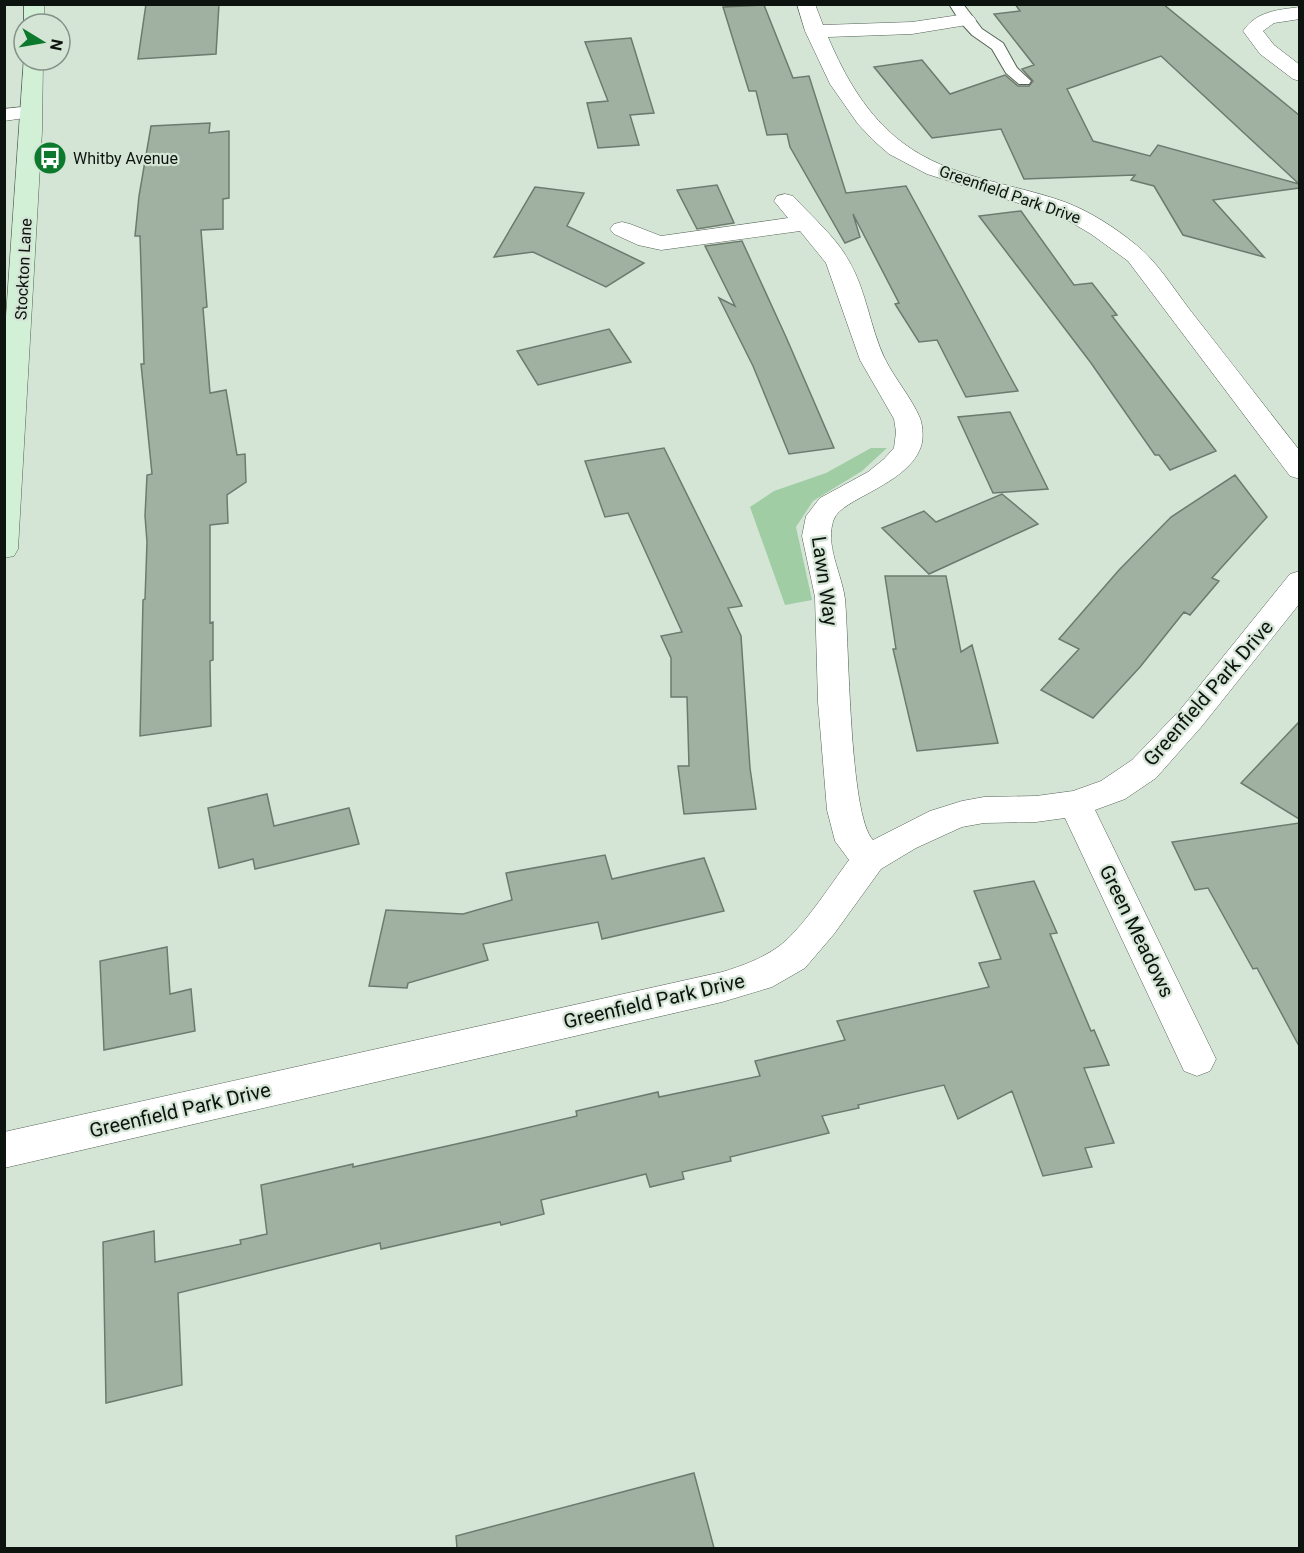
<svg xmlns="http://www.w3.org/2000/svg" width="1304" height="1553" font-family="Roboto,sans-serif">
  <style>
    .green { fill: #a1cda5 }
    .building { fill: #a0b0a1; stroke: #6c7b6d; stroke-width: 1.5; fill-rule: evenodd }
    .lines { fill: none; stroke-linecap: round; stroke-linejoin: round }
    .lane-casing { stroke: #546255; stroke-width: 2 }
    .street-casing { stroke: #546255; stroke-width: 1 }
    .secondary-casing { stroke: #546255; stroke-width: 1 }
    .lane { fill: #fff; fill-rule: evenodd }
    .street { fill: #fff; fill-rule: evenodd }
    .secondary { fill: #d1f0d6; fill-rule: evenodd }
    .labels { text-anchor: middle; stroke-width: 4.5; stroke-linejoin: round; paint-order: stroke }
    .far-poi-label { font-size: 16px; fill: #0d130e; stroke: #d4e5d6; text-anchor: start }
    .far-street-label { font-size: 16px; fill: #0d130e; stroke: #d4e5d6 }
    .street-label { font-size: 20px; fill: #0d130e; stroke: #d4e5d6 }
  </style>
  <rect width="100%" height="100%" fill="#d4e5d6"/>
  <!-- green -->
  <path class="green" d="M 871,448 L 887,448 L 862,471 L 813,501 L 796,527 L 812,600 L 785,605 L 750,507 L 774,491 L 826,473 Z"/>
  <!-- building -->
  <path class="building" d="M 146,4 L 219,4 L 216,54 L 138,59 Z
    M 1015,4 L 1163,4 L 1299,115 L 1299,188 L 1213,200 L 1264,257 L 1183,235 L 1154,186 L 1131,180 L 1135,175 L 1024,179 L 1001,129 L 932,138 L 874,67 L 922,60 L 950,94 L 1005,75 L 1018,86 L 1029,86 L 1033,81 L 1022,69 L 1034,65 L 994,14 L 1020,11 ZM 1161,56 L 1299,184 L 1158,145 L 1150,156 L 1093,141 L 1067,89 Z
    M 764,5 L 793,78 L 809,76 L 846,193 L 906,186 L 1018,391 L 966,397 L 937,340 L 919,342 L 895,304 L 899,303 L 853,214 L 860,237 L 845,243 L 790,147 L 787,134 L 767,135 L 756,91 L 749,91 L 723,7 Z
    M 631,38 L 654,113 L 630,115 L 639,145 L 598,148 L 587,103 L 608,101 L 585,42 Z
    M 210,123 L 209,133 L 229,131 L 229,198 L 223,199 L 223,229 L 201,230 L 207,307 L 203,308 L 210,393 L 226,390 L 237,455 L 245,454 L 246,482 L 227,495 L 228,523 L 210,525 L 210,623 L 213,622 L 213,660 L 210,661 L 211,726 L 140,736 L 143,600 L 145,599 L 147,542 L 145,516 L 147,475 L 152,474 L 141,364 L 144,364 L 140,236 L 135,236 L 139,196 L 151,126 Z
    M 717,185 L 734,223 L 697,229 L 677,190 Z
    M 535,187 L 584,193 L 567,226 L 644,263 L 606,287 L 533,252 L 494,257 Z
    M 1021,211 L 1074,285 L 1092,283 L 1117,315 L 1112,316 L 1216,451 L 1170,470 L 1159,455 L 1155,455 L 1091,363 L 979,216 Z
    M 742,241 L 786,337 L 834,448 L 789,454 L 753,366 L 719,298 L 735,306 L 705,246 Z
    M 609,329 L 631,362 L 538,385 L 517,351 Z
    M 1010,412 L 1048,489 L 993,493 L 958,417 Z
    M 664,448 L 742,606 L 728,608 L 741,636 L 750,768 L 756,809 L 684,814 L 678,766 L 689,766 L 687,697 L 671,697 L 671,658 L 661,636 L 682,632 L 628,513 L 605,517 L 585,461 Z
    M 1235,475 L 1267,517 L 1212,578 L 1219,581 L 1190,615 L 1184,612 L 1140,667 L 1093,718 L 1041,690 L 1079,649 L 1059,639 L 1119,570 L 1171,517 Z
    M 1002,494 L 1038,524 L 929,574 L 882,528 L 924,511 L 936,522 Z
    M 885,576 L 946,576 L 961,652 L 972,645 L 998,743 L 917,751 L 893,649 L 896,649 Z
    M 1299,722 L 1299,819 L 1241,783 Z
    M 267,794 L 274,826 L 349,808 L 359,844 L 255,869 L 253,859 L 219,868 L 208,808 Z
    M 1299,823 L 1299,1046 L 1257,968 L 1253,969 L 1208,888 L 1195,890 L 1172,842 Z
    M 605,855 L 612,879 L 704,858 L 724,911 L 602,939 L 598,922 L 483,944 L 488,960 L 408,983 L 407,988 L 369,986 L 386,910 L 463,914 L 512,900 L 506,873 Z
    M 1034,881 L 1057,933 L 1050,934 L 1091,1031 L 1094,1030 L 1109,1065 L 1084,1068 L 1114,1143 L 1085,1148 L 1092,1167 L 1043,1176 L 1012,1091 L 958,1119 L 944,1085 L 858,1105 L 859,1108 L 822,1116 L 829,1133 L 730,1157 L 731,1161 L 682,1172 L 684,1179 L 650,1187 L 646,1174 L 541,1200 L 544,1214 L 501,1225 L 500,1222 L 381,1249 L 380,1243 L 178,1293 L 182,1385 L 106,1403 L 103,1242 L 154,1231 L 155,1262 L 241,1244 L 240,1240 L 267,1234 L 261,1185 L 353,1164 L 353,1167 L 483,1138 L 577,1116 L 576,1111 L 658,1092 L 659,1097 L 760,1076 L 755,1061 L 845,1040 L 837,1021 L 989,987 L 979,963 L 1001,959 L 974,891 Z
    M 167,947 L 170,994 L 191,989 L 195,1031 L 104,1050 L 100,961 Z
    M 694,1473 L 714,1548 L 457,1548 L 456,1536 Z"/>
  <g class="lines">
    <defs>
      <path id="lane" d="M 949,4 L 963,4 L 982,29 L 1003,43 L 1017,68 L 1031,81 L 1029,84 L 1019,84 L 1006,73 L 992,49 L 972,35 L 961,23 Z"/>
      <path id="street" d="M 797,4 L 815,4 L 823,25 L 912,22 L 966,14 L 973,16 L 976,20 L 973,24 L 912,34 L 828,37 C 845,77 867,116 903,143 C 949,178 1012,183 1065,202 C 1091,212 1114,227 1135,244 C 1157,261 1173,288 1190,310 C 1227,357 1263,404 1300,451 L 1300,479 L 1290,476 L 1128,261 L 1091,234 L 1062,217 L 927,174 L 889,154 L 873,140 L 858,124 L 830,84 L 805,31 Z
        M 1300,7 L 1300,19 L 1274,23 L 1263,31 L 1274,45 L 1300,65 L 1300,81 L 1293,79 L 1260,54 L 1243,31 C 1257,11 1277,10 1300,7 Z
        M 31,106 L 38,108 L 42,112 L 38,116 L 4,121 L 4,109 Z
        M 785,194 L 793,196 C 812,217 836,237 849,261 C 867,292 870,328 885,359 C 895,379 911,397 920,418 C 923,426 924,441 920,449 C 906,485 841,499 834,519 C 824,544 842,574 845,599 C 849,641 849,816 873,840 L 930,811 L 962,801 L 984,797 L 1036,796 L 1073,791 L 1101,781 L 1132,760 L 1180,710 L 1290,574 L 1300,571 L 1300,603 L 1202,726 L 1156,778 L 1125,799 L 1095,810 L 1216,1059 L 1210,1071 L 1197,1076 L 1184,1071 L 1065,818 L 1036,822 L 984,823 L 962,827 L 916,848 L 881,869 L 834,934 L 805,968 L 772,987 L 722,1002 L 4,1168 L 4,1132 L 722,972 C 742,966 761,959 778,947 C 801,931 831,884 849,860 L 835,841 L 827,810 L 818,702 L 815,597 L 802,536 L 806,516 L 820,498 L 868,472 L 884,459 L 894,448 L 896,432 L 894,419 L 860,360 L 826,263 L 800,231 L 661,250 L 638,245 L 614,234 L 610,229 L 614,224 L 622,222 L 630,224 L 661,236 L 788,218 L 774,201 L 777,196 Z"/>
      <path id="secondary" d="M 24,4 L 44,4 L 44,24 L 24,24 Z
        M 24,58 L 43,60 L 42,131 L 18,549 L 14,556 L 4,558 L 4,345 Z"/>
    </defs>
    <!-- lane casing -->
    <use href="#lane" class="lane-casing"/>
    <!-- street casing -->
    <use href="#street" class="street-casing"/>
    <!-- secondary casing -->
    <use href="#secondary" class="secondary-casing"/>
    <!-- lane -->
    <use href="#lane" class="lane"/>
    <!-- street -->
    <use href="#street" class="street"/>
    <!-- secondary -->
    <use href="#secondary" class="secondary"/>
  </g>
  <!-- icons -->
  <defs>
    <symbol id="bus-disc" viewBox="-11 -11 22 22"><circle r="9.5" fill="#0c792d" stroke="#d4e5d6"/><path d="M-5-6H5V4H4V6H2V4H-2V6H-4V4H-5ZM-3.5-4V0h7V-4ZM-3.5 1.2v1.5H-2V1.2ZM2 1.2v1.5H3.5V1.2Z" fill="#fff"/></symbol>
  </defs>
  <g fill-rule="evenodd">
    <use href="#bus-disc" x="31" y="139" width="38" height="38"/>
  </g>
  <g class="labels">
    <!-- far-poi labels -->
    <g class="far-poi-label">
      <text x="73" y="164">Whitby Avenue</text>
    </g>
    <!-- far-street labels -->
    <g class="far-street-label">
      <text transform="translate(1010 194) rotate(19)" y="6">Greenfield Park Drive</text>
      <text transform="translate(23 269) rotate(-87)" y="6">Stockton Lane</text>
    </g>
    <!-- street labels -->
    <g class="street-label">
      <text transform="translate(825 581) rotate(82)" y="7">Lawn Way</text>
      <text transform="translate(1208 693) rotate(-49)" y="7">Greenfield Park Drive</text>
      <text transform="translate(1137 931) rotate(64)" y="7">Green Meadows</text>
      <text transform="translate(654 1001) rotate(-13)" y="7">Greenfield Park Drive</text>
      <text transform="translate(180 1110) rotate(-13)" y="7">Greenfield Park Drive</text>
    </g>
  </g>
  <!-- border -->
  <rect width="1304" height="1553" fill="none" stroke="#0d130e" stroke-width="12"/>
  <!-- north arrow -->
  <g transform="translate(42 42) rotate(101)"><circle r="28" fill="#d4e5d6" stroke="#849186" stroke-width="1.5"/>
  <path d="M0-4.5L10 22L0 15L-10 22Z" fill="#0c792d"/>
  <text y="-9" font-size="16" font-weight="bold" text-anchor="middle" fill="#0d130e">N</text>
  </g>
</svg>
